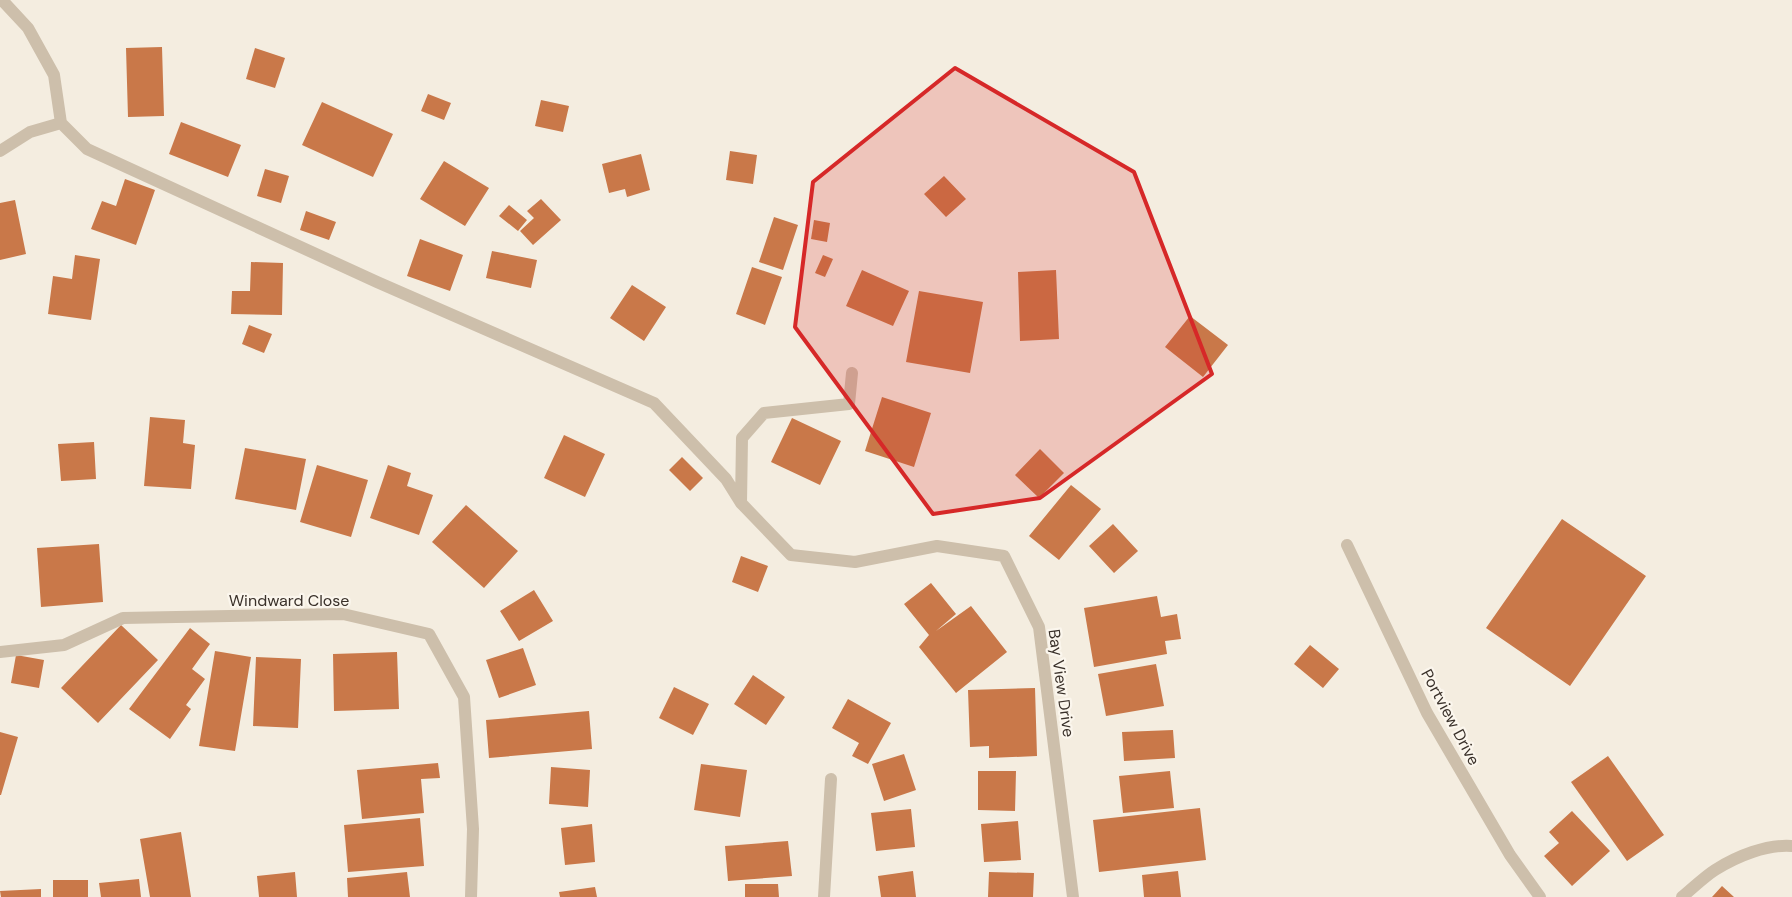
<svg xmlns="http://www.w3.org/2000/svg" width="1792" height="897" font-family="'DM Sans',sans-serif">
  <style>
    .building { fill: #c97849 }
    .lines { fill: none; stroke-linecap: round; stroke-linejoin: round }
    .street { stroke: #cdbfab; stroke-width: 12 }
    .marked { fill: #d62828; fill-opacity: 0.2; stroke: #d62828; stroke-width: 4; stroke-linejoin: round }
    .labels { text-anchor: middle; stroke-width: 4.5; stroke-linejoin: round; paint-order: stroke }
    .street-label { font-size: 16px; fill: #3a312a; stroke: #fbf6ed }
  </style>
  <rect width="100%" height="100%" fill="#f4ede0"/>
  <!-- building -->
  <path class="building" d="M 162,47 L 164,116 L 128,117 L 126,48 Z
    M 255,48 L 285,58 L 275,88 L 246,79 Z
    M 428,94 L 451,103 L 444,120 L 421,111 Z
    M 541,100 L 569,106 L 563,132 L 535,126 Z
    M 322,102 L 393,134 L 373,177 L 302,145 Z
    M 181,122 L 241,145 L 228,177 L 169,154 Z
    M 730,151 L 757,155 L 753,184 L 726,180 Z
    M 641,154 L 650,190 L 627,197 L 625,189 L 609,193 L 602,164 Z
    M 444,161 L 489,188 L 465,226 L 420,199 Z
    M 265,169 L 289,176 L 281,203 L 257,196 Z
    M 944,176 L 966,199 L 946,217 L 924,194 Z
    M 125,179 L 155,190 L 136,245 L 91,229 L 102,201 L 116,206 Z
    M 541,199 L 561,220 L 533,245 L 520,231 L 534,218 L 527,211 Z
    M 15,200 L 26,254 L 0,260 L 0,203 Z
    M 509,205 L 527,220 L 518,231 L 499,216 Z
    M 306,211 L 336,222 L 329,240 L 300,230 Z
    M 774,217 L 798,225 L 783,270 L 759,262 Z
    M 814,220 L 830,223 L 827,242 L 811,239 Z
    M 420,239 L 463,255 L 450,291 L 407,276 Z
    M 492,251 L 537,260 L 531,288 L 486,278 Z
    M 75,255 L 100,259 L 91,320 L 48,314 L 53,276 L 72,279 Z
    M 823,255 L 833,259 L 825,277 L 815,273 Z
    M 251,262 L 283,263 L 282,315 L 231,314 L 232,291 L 250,291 Z
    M 752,267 L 782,277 L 765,325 L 736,314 Z
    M 862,270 L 909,291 L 893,326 L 846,306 Z
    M 1056,270 L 1059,339 L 1020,341 L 1018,272 Z
    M 632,285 L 666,307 L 644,341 L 610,318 Z
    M 919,291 L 983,302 L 970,373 L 906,362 Z
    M 1190,316 L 1228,345 L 1203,377 L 1165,347 Z
    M 249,325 L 272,334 L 264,353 L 242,344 Z
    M 882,397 L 931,413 L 914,467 L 865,451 Z
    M 150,417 L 185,420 L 183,443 L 195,445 L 191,489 L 144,486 Z
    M 792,418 L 841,441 L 820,485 L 771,462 Z
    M 564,435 L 605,454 L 585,497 L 544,478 Z
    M 94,442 L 96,479 L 61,481 L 58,444 Z
    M 245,448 L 306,459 L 296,510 L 235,499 Z
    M 1040,449 L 1064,473 L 1039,498 L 1015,475 Z
    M 682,457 L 703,478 L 690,491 L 669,470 Z
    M 317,465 L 368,480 L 351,537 L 300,522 Z
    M 388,465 L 411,473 L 407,486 L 433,495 L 419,535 L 370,518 Z
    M 1071,485 L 1101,509 L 1059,560 L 1029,536 Z
    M 466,505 L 518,551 L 484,588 L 432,542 Z
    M 1562,519 L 1646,576 L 1570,686 L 1486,628 Z
    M 1113,524 L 1138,551 L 1114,573 L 1089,546 Z
    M 99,544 L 103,602 L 41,607 L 37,548 Z
    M 741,556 L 768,566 L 758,592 L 732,582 Z
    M 931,583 L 956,614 L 936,631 L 971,606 L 1007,652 L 956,693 L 919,647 L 929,635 L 904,604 Z
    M 534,590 L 553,621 L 519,641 L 500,611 Z
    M 1157,596 L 1161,617 L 1177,614 L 1181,639 L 1165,641 L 1167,654 L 1094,667 L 1084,608 Z
    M 121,625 L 158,660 L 98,723 L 61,688 Z
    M 190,628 L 210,644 L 192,669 L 205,679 L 186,705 L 191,709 L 170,739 L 129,709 Z
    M 1310,645 L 1339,669 L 1323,688 L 1294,664 Z
    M 523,648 L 536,685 L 499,698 L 486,660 Z
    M 215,651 L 251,657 L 235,751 L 199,746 Z
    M 397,652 L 399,709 L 334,711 L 333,654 Z
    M 16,655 L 44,660 L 39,688 L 11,683 Z
    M 256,657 L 301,659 L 298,728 L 253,726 Z
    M 1156,664 L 1164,706 L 1106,716 L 1098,674 Z
    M 753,675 L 785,697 L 766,725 L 734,704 Z
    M 674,687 L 709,704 L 693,735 L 659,718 Z
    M 1035,688 L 1037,756 L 989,758 L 989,746 L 970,747 L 968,690 Z
    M 848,699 L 891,723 L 868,764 L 852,756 L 859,743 L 832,728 Z
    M 589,711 L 592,749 L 489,758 L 486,720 Z
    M 1173,730 L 1175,758 L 1124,761 L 1122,732 Z
    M 0,732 L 18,737 L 1,795 L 0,795 Z
    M 904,754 L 916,790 L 884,801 L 872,764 Z
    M 1608,756 L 1664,835 L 1627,861 L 1571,782 Z
    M 438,763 L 440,778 L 421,779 L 424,813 L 362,819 L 357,770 Z
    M 701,764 L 747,770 L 740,817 L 694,810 Z
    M 551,767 L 590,770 L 588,807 L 549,804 Z
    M 978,771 L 1016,771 L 1015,811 L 978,810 Z
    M 1170,771 L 1174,808 L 1123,813 L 1119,776 Z
    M 1200,808 L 1206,860 L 1099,872 L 1093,820 Z
    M 911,809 L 915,847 L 876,851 L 871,813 Z
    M 1572,811 L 1610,851 L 1572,886 L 1544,856 L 1559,843 L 1549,832 Z
    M 420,818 L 424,866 L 348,872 L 344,825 Z
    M 1018,821 L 1021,860 L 984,862 L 981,824 Z
    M 592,824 L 595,862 L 565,865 L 561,828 Z
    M 181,832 L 191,897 L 150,897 L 140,839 Z
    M 788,841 L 792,876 L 728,881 L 725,846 Z
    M 913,871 L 916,897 L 881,897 L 878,876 Z
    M 1178,871 L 1181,897 L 1144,897 L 1142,875 Z
    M 295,872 L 297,897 L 259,897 L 257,876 Z
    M 407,872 L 410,897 L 348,897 L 347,878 Z
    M 989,872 L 1034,873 L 1033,897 L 988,897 Z
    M 139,879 L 141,897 L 101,897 L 99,883 Z
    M 53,880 L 88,880 L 88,897 L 53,897 Z
    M 745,884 L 778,884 L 779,897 L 745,897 Z
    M 1722,886 L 1734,897 L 1712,897 Z
    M 595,887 L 597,897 L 560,897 L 559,892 Z
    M 41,889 L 41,897 L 1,897 L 0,891 Z"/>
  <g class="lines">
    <!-- street -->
    <path class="street" d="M 2,0 L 28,28 L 54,75 L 61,123 L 87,149 L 377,282 L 654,403 L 726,479 L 741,503 L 791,555 L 855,562 L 937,546 L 1004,556 L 1039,627 L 1073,897
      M 0,151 L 30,132 L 61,123
      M 741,503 L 742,438 L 764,413 L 849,404 L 852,373
      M 1347,545 L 1427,713 L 1510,855 L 1540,897
      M 0,652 L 64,645 L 123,618 L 343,614 L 429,634 L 464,697 L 473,829 L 471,897
      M 824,897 L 831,779
      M 1682,897 C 1693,888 1704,877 1715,870 C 1737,856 1767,844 1792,846"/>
  </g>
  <!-- marked area -->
  <path class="marked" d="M 955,68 L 1134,172 L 1212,374 L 1040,498 L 933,514 L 795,327 L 813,182 Z"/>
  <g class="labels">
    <!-- street labels -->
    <g class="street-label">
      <text x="289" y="606">Windward Close</text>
      <text transform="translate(1062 683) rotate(82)" y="6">Bay View Drive</text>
      <text transform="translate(1451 717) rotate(62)" y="6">Portview Drive</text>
    </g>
  </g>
</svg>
